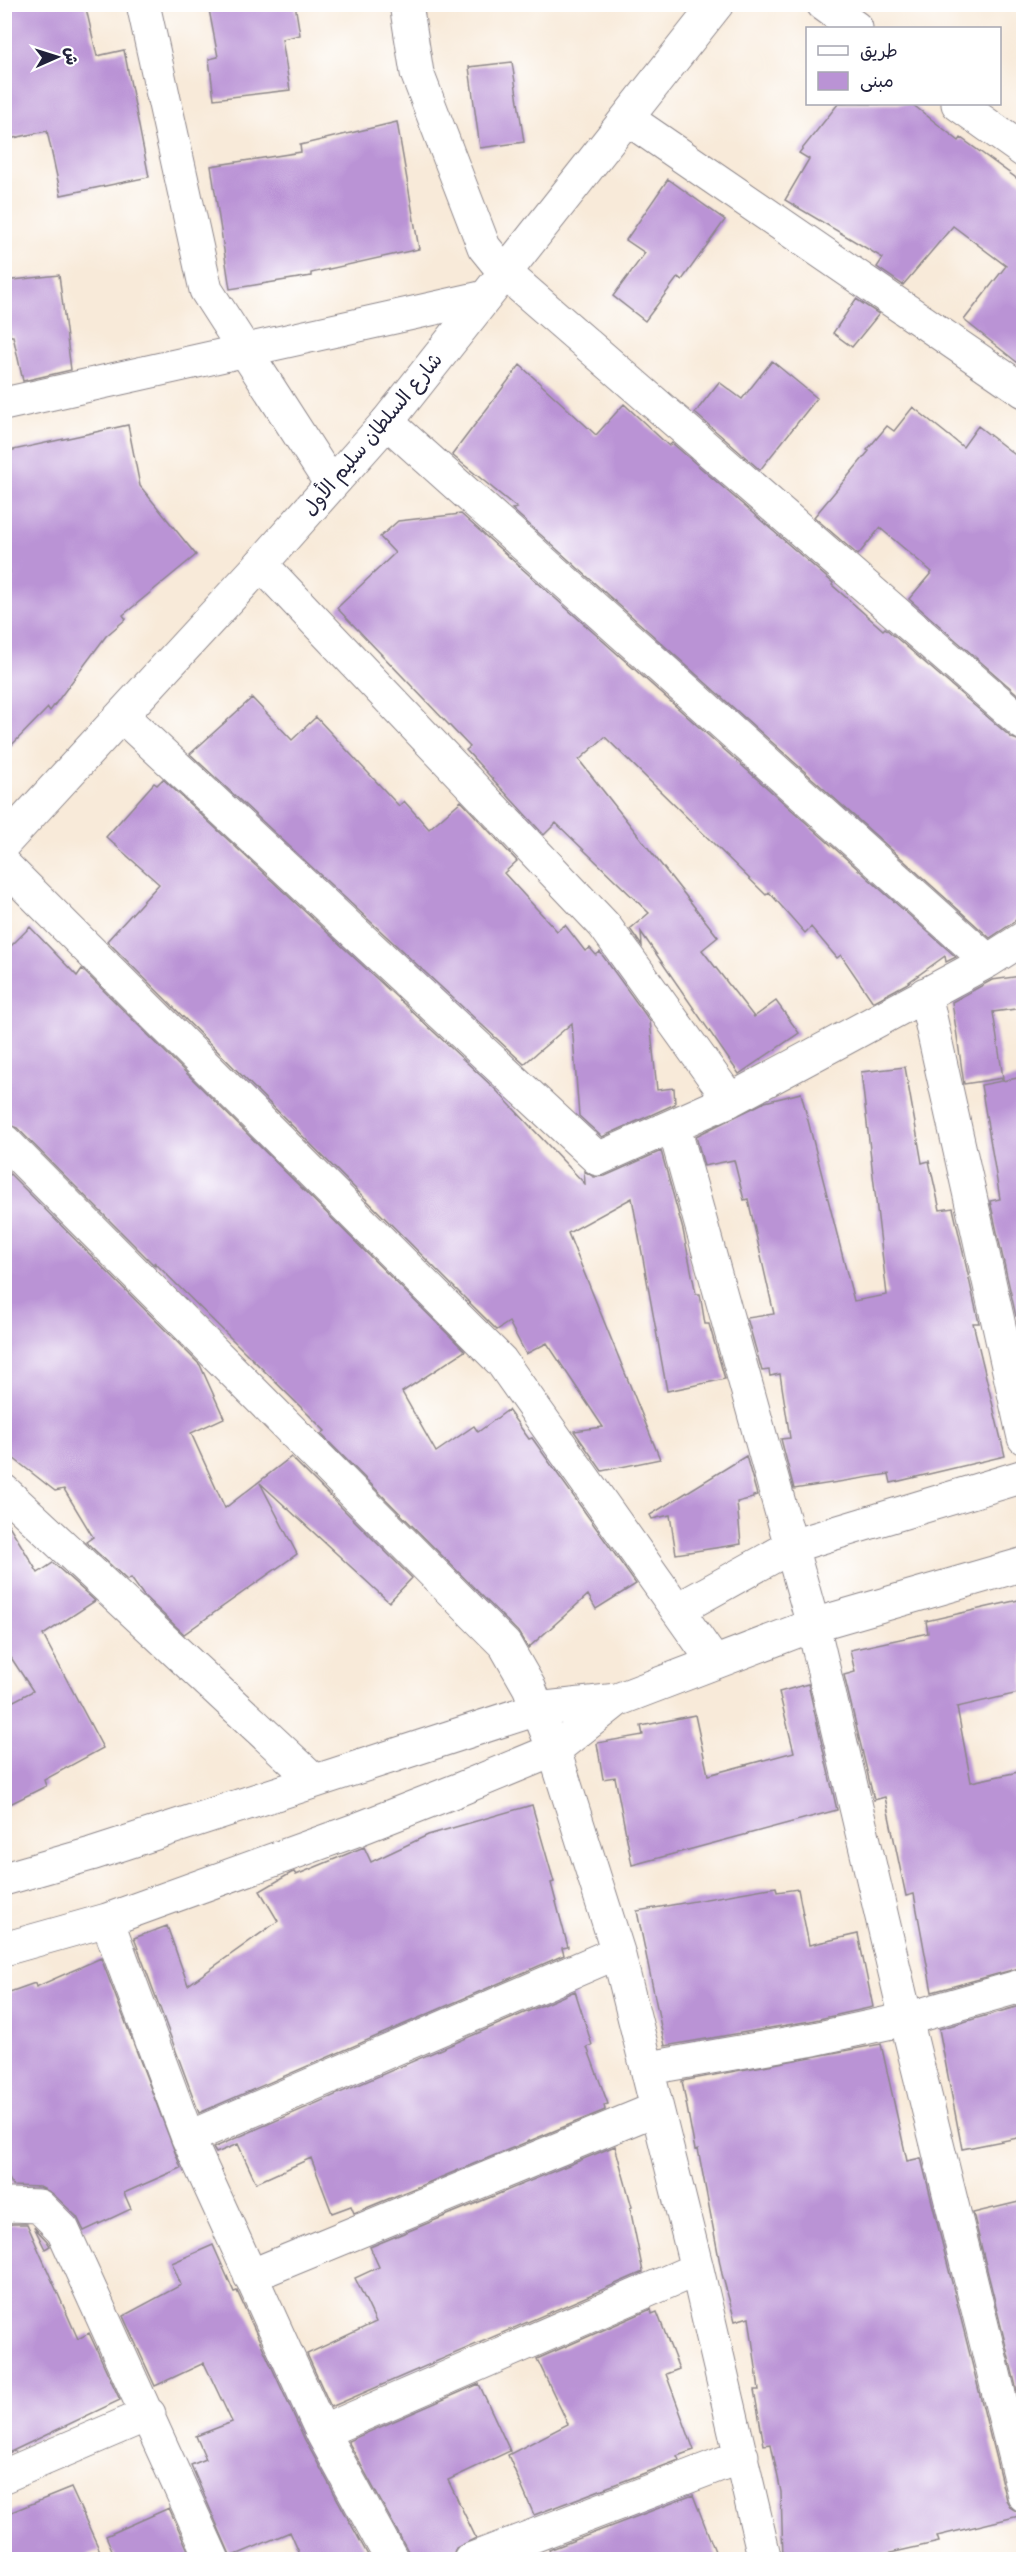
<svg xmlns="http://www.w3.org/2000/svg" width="1028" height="2564" font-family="'Indie Flower','Playpen Sans Arabic',sans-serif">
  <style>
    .building { fill: #ba93d5 }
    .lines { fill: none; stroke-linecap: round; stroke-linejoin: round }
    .street-casing { stroke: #8d868a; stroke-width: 35 }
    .secondary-casing { stroke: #8d868a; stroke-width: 35 }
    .street { stroke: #fff; stroke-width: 33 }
    .secondary { stroke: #fff; stroke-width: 33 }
    .labels { text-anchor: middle; stroke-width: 4.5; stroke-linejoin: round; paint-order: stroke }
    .street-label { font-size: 20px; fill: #22223b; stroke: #fff }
  </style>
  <rect width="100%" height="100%" fill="#fff"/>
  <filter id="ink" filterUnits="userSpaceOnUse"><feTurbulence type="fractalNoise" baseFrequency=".0167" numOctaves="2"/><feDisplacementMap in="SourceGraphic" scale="12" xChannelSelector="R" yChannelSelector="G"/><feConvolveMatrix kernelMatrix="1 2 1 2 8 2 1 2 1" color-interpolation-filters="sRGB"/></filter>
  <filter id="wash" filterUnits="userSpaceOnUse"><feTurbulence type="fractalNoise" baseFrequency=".008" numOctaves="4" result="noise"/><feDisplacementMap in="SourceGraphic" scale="24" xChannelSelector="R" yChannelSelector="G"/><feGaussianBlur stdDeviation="1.35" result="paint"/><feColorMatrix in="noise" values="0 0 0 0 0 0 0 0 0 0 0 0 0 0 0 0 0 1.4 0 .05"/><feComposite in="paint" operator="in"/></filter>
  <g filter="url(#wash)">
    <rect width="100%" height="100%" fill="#f8ead9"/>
    <g id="blocks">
      <!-- building -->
      <path class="building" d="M 26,4 L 85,4 L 97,56 L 124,50 L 149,177 L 61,195 L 47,131 L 4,140 L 4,9 Z
        M 208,4 L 295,4 L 300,35 L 282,39 L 290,90 L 214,99 L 209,59 L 218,57 Z
        M 512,62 L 524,142 L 480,148 L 469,67 Z
        M 838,104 L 912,104 L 959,141 L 961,138 L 1023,183 L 1023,367 L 964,320 L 1006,266 L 953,226 L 903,285 L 877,267 L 883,258 L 785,200 L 809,159 L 799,153 Z
        M 397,122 L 419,249 L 311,273 L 311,276 L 230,289 L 211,166 L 301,152 L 300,145 Z
        M 668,179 L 725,220 L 682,280 L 678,277 L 645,321 L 613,296 L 645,253 L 626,240 Z
        M 59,275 L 71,370 L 23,381 L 13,336 L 10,336 L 4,281 Z
        M 856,299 L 879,314 L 852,347 L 833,333 Z
        M 772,361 L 817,398 L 760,470 L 695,413 L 719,382 L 742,399 Z
        M 520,365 L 596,435 L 624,404 L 669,446 L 672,443 L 833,583 L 832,585 L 883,630 L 885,628 L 1012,738 L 1023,742 L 1023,910 L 1014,922 L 990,938 L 512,509 L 517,508 L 452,455 Z
        M 913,407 L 963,447 L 978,426 L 1023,461 L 1023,699 L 909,599 L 932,572 L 880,528 L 858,555 L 814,517 L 869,451 L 867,450 L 887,426 L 894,431 Z
        M 128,425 L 140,486 L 196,555 L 123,615 L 126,619 L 106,636 L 50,711 L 48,708 L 4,753 L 4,577 L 10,572 L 4,547 L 4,452 Z
        M 461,514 L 956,957 L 946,962 L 945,956 L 906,984 L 873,1002 L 841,955 L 837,958 L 811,927 L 805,933 L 769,892 L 766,895 L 605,737 L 579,760 L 718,937 L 702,950 L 754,1017 L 776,1001 L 799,1033 L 739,1074 L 641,932 L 642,946 L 630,929 L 649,913 L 556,823 L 544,835 L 466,750 L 470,747 L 337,608 L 395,553 L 380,537 L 398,521 Z
        M 252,698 L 292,740 L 316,717 L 399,806 L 404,801 L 429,829 L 461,801 L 517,861 L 504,873 L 557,931 L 565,925 L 585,951 L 590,948 L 596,955 L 600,952 L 650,1021 L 657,1090 L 674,1088 L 675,1104 L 602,1137 L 579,1116 L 572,1023 L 524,1064 L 190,754 Z
        M 163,779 L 495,1089 L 585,1184 L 584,1171 L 594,1177 L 605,1176 L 661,1151 L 683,1230 L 696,1294 L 700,1294 L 705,1324 L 709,1324 L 725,1379 L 667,1391 L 632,1198 L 568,1233 L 660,1459 L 602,1471 L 574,1431 L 603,1427 L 547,1343 L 526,1354 L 509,1322 L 497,1330 L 107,941 L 159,884 L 106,837 L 154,783 L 157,785 Z
        M 30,927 L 77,976 L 82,969 L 465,1351 L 402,1392 L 436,1452 L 474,1426 L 478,1432 L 508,1410 L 529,1439 L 532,1438 L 636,1584 L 596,1609 L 588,1595 L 528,1648 L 518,1632 L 321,1434 L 325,1431 L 154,1262 L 156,1267 L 17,1128 L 4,1123 L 4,953 Z
        M 1021,976 L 1023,1008 L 993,1012 L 1003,1078 L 964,1084 L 952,1002 L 992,980 Z
        M 905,1067 L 922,1163 L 929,1161 L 940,1210 L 953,1208 L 979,1323 L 973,1323 L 1005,1456 L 891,1483 L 889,1474 L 794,1489 L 781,1439 L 790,1438 L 780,1374 L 770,1376 L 769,1370 L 762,1371 L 747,1318 L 774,1314 L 748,1199 L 744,1200 L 734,1160 L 704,1166 L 696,1136 L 765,1102 L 801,1093 L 854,1301 L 887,1295 L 861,1072 Z
        M 1023,1077 L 1023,1315 L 1016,1316 L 990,1201 L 1000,1199 L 981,1085 Z
        M 4,1168 L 200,1365 L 224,1418 L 191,1433 L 225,1508 L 291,1457 L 412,1578 L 389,1602 L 260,1483 L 297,1554 L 184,1634 L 144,1596 L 131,1578 L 127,1580 L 86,1542 L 93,1537 L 64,1489 L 55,1491 L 4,1451 Z
        M 746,1456 L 757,1495 L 753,1496 L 753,1498 L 737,1502 L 741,1544 L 676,1554 L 670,1515 L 652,1519 L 650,1515 Z
        M 4,1517 L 38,1573 L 53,1563 L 95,1601 L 43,1635 L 103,1748 L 44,1780 L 46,1786 L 4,1807 L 4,1706 L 33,1691 L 4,1647 Z
        M 1023,1599 L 1023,1692 L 957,1707 L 971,1782 L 1023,1771 L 1023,1967 L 932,1992 L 914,1894 L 906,1896 L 885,1797 L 874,1800 L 844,1675 L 855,1672 L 850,1650 L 928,1633 L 926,1621 Z
        M 808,1684 L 837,1810 L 632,1865 L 615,1777 L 603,1779 L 597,1743 L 643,1735 L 641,1726 L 695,1715 L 708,1775 L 794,1752 L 779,1692 Z
        M 532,1805 L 554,1882 L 551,1883 L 568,1947 L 562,1948 L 564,1955 L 199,2113 L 134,1938 L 167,1926 L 188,1985 L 278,1921 L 260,1891 L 291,1873 L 294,1872 L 296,1875 L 364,1847 L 371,1862 L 428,1835 Z
        M 776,1887 L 777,1892 L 798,1889 L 809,1945 L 858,1934 L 873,2007 L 810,2021 L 665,2046 L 637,1911 Z
        M 101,1958 L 181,2168 L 124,2193 L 131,2209 L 84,2231 L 77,2217 L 52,2193 L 40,2187 L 13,2186 L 4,2169 L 4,1994 L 35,1983 L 36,1987 Z
        M 575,1991 L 592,2045 L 587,2047 L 608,2104 L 604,2105 L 605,2110 L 354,2213 L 351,2206 L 332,2213 L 311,2158 L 256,2183 L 238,2144 L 216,2153 L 213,2148 Z
        M 1023,2005 L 1023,2137 L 962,2149 L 939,2029 Z
        M 881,2044 L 907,2161 L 921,2158 L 1006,2500 L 1011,2508 L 1023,2515 L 937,2536 L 939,2542 L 864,2559 L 783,2559 L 781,2492 L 771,2444 L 764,2445 L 754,2390 L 759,2390 L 749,2317 L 735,2321 L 722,2274 L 698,2149 L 695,2150 L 682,2081 Z
        M 615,2146 L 632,2207 L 630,2208 L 643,2272 L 331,2407 L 307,2354 L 376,2322 L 355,2278 L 379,2267 L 370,2247 Z
        M 1023,2201 L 1023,2415 L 973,2213 Z
        M 13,2224 L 27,2224 L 78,2339 L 89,2333 L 120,2400 L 4,2455 L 4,2225 Z
        M 34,2227 L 47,2241 L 50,2246 L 45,2249 Z
        M 213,2245 L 234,2292 L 237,2291 L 305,2440 L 370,2559 L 302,2559 L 290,2532 L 231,2557 L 191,2465 L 206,2459 L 196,2436 L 232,2422 L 204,2363 L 155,2386 L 123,2316 L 181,2285 L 172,2263 Z
        M 651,2309 L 652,2314 L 657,2312 L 679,2369 L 666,2374 L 694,2450 L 677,2456 L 679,2460 L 534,2515 L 508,2455 L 568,2424 L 537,2359 Z
        M 479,2384 L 510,2451 L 448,2480 L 476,2538 L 456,2548 L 452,2559 L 411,2559 L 408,2551 L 348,2441 Z
        M 71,2488 L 100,2551 L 81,2559 L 4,2559 L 4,2515 Z
        M 693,2495 L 718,2559 L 553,2559 L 549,2550 Z
        M 169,2508 L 192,2559 L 116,2559 L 106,2536 Z"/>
    </g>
  </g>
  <g filter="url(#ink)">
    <use href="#blocks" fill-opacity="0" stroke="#8d868a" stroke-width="1.5"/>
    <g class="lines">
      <defs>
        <path id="street" d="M 143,4 L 206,290 L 331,484
          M 406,4 L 417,73 L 484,247 L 505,273 L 1024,724
          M 823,4 L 856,28
          M 958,104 L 1024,151
          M 628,119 L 1024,391
          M 4,404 L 485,297
          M 387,422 L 988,961
          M 261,564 L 604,925 L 730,1100
          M 122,716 L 598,1159 L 730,1100 L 988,961 L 1024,938
          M 4,865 L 501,1361 L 714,1662
          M 925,994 L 1024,1438
          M 674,1127 L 813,1625 L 906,2019 L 1024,2495
          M 4,1141 L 476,1616 L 505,1645 L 529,1687 L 554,1750 L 618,1952 L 697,2269 L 765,2560
          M 4,1491 L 315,1781
          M 677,1610 L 792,1546 L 1024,1476
          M 4,1879 L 91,1854 L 537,1709 L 617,1700 L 813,1625 L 1024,1564
          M 107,1920 L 188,2138 L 322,2432 L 392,2560
          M 4,1949 L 107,1920 L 353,1831 L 460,1789 L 554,1750 L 617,1700
          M 649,2068 L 814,2039 L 906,2019 L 1024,1985
          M 188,2138 L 618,1952
          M 4,2207 L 10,2205 L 39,2206 L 63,2230 L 213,2560
          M 250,2276 L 656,2109
          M 322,2432 L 697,2269
          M 4,2476 L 149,2414
          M 470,2560 L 742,2456"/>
        <path id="secondary" d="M 4,843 L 261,564 L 387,422 L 717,4"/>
      </defs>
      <!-- street casing -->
      <use href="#street" class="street-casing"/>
      <!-- secondary casing -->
      <use href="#secondary" class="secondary-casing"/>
      <!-- street -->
      <use href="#street" class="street"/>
      <!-- secondary -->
      <use href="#secondary" class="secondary"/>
    </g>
  </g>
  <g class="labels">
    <!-- street labels -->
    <g class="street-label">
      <text transform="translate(372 434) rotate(-50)" y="7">شارع السلطان سليم الأول</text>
    </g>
  </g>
  <!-- margin -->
  <rect width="1028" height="2564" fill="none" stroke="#fff" stroke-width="24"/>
  <!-- legend -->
  <rect x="806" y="27" width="195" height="78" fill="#ffffff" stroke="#a7a7b1" stroke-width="1.5"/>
  <rect x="818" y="46" width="30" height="9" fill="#ffffff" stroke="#a7a7b1" stroke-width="1.5"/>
  <text x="860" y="57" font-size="18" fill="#22223b">طريق</text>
  <rect x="818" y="72" width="30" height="18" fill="#ba93d5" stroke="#a7a7b1" stroke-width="1.5"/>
  <text x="860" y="87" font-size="18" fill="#22223b">مبنى</text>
  <!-- north arrow -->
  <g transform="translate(57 57) rotate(87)" stroke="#ffffff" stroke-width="4.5" paint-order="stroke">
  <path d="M0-4.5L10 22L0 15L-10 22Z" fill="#22223b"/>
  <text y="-9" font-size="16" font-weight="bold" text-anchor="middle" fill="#22223b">ش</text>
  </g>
</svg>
